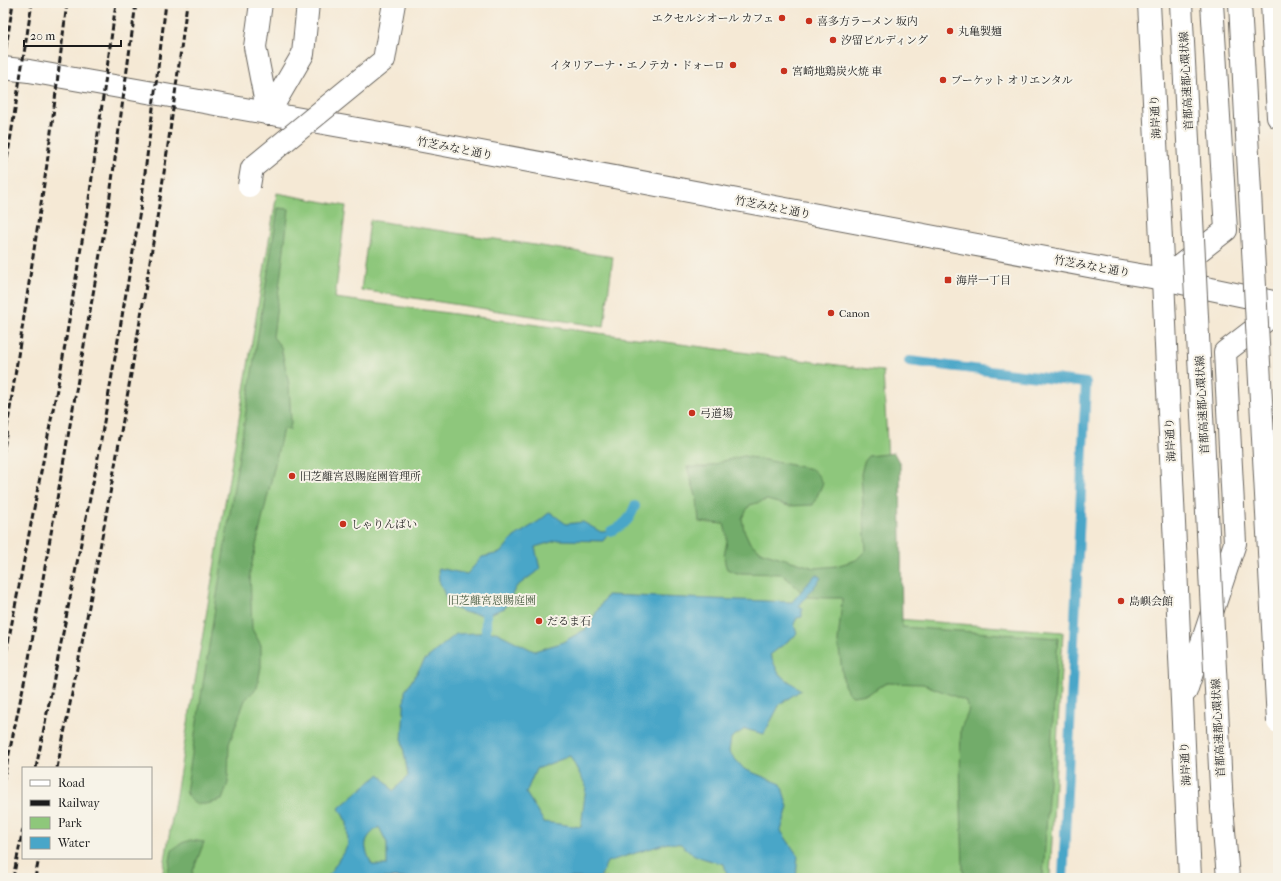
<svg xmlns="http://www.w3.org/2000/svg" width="1281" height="881" font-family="'IM FELL French Canon','Noto Serif JP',serif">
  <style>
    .green { fill: #8ec77b; stroke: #55724c }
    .forest { fill: #72ac6b; stroke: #476444 }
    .water { fill: #49a6c8; stroke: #326172; fill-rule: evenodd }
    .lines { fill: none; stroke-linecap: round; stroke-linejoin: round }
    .stream { stroke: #49a6c8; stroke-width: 10 }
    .tertiary-casing { stroke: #68645d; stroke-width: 24 }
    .primary-casing { stroke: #68645d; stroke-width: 24 }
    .motorway-casing { stroke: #68645d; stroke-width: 24 }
    .tertiary { stroke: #fff; stroke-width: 22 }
    .primary { stroke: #fff; stroke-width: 22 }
    .motorway { stroke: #fff; stroke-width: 22 }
    .rail { stroke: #1c1c1c; stroke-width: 3; stroke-dasharray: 6 3; stroke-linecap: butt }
    .pedestrian-bridge-casing { stroke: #68645d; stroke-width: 24; stroke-linecap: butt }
    .motorway-bridge-casing { stroke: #68645d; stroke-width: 24; stroke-linecap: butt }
    .pedestrian-bridge { stroke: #fff; stroke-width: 22 }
    .motorway-bridge { stroke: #fff; stroke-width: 22 }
    .poi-dot { fill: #c8321e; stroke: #f7f3e8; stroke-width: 1.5 }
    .labels { text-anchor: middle; stroke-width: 4; stroke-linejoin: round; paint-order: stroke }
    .poi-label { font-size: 11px; fill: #1c1c1c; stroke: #f7f3e8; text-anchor: start }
    .street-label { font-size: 11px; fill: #1c1c1c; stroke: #f7f3e8 }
    .park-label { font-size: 11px; fill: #44583d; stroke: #f7f3e8 }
  </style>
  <rect width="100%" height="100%" fill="#f7f3e8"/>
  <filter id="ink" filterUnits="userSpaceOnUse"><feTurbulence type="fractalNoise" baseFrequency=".025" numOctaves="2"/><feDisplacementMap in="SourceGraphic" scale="8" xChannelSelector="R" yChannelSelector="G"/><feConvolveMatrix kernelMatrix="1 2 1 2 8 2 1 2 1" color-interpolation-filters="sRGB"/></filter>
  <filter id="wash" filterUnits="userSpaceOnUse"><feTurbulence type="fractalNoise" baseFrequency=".012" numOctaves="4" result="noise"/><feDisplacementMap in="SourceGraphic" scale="16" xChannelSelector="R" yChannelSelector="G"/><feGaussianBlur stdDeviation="0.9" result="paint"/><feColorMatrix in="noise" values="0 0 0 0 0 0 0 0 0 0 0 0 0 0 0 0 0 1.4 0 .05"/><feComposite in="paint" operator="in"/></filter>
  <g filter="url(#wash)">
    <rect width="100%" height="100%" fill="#f5e9d5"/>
    <!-- green -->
    <path class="green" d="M 277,193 L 346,206 L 335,298 L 883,371 L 897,619 L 1063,632 L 1050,878 L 162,878 Z
      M 370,220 L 613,257 L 604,327 L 361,290 Z"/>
    <!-- forest -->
    <path class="forest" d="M 278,208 L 289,209 L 273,337 L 281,347 L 289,384 L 291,422 L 290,430 L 283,429 L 250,572 L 252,629 L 261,645 L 261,667 L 257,688 L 245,700 L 229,744 L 228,783 L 222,800 C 205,804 195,810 186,792 Z
      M 894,453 L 900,464 L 902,627 L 1058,638 L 1043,878 L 966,878 L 963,871 C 962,824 959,777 961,730 C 962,720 975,710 964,700 L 923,684 L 887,683 L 867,694 L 853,696 L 849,694 L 844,685 L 838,642 L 842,599 L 841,598 L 827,598 L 807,597 L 782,574 L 737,573 L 727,569 C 721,554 727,550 727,537 C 726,532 725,528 724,524 L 699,522 L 697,499 L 687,467 L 706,467 L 727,460 L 744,456 L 812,469 L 818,475 L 823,483 L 813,505 L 789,506 L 767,500 L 750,505 L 746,511 L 742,518 L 744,530 L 750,543 L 762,552 L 815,568 L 836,566 L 856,560 L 866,550 L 861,474 L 864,462 L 869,456 Z
      M 190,840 L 204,842 L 193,871 L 192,878 L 167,878 L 172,850 L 182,843 Z"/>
    <!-- water -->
    <path class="water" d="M 550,512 L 566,524 L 583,522 L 601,532 L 611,531 L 603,541 L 558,540 L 535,547 L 540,569 L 516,587 L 505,608 L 486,615 L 467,613 L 450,607 L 439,581 L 438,568 L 467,574 L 482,557 L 500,553 L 514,537 L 539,521 Z
      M 816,574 L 821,578 L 799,606 L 802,608 L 802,617 L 797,618 L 794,624 L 797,634 L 770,655 L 779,674 L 801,690 L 780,704 L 764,734 L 745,729 L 731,738 L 729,752 L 744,769 L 781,784 L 788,807 L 781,831 L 798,856 L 796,878 L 728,878 L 724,864 C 708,860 691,857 681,844 L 668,843 L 607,862 L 600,878 L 327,878 L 348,845 L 347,823 L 339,808 L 355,794 L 380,774 L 393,791 L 408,776 L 402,741 L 405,691 L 425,660 L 456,634 L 496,632 L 534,651 L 561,643 L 586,629 L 607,595 L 792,602 ZM 570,756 L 586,786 L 581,827 L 544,822 L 526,793 L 536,769 ZM 379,827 L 387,843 L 387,865 L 372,865 C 364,847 361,840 379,827 Z"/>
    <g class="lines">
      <!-- stream -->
      <path class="stream" d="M 909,361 L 1086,383 L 1063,878
        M 611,531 C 626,524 629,520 635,506
        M 486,633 L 486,615"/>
    </g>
  </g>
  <g filter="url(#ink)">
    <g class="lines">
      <defs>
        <path id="tertiary" d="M 261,3 L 255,47 L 268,114
          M 3,68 L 29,71 L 380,133 L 1110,270 L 1163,279 L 1278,303
          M 268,114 L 303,54 L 308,3"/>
        <path id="primary" d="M 1149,3 L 1163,279 L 1190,878
          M 1272,3 L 1278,117
          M 1163,279 L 1226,230 L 1212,3
          M 1186,691 L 1235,543 L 1225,352 L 1278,311"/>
        <path id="motorway" d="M 1222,807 L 1228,878"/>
      </defs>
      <!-- tertiary casing -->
      <use href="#tertiary" class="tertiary-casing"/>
      <!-- primary casing -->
      <use href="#primary" class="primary-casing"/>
      <!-- motorway casing -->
      <use href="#motorway" class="motorway-casing"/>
      <!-- tertiary -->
      <use href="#tertiary" class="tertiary"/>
      <!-- primary -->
      <use href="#primary" class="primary"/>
      <!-- motorway -->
      <use href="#motorway" class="motorway"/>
      <!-- rail -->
      <path class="rail" d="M 3,66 L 13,3
        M 3,185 L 32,3
        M 3,455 L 47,164 L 67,3
        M 3,669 L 62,363 L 89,199 L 116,3
        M 36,768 L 97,463 L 141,205 L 166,3
        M 57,768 C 95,583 128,398 158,212 C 169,142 178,72 187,3
        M 3,782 L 28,664 L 109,203 L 136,3
        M 13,878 L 23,829
        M 35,878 L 39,858"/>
      <defs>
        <path id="pedestrian-bridge" d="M 249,186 L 252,168 L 384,60 L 394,3"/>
        <path id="motorway-bridge" d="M 1181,3 L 1222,807
          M 1240,3 L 1278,722"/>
      </defs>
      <!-- pedestrian-bridge casing -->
      <use href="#pedestrian-bridge" class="pedestrian-bridge-casing"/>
      <!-- motorway-bridge casing -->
      <use href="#motorway-bridge" class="motorway-bridge-casing"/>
      <!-- pedestrian-bridge -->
      <use href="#pedestrian-bridge" class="pedestrian-bridge"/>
      <!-- motorway-bridge -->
      <use href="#motorway-bridge" class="motorway-bridge"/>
    </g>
  </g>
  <!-- markers -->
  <g class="poi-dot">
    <circle cx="782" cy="18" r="4"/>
    <circle cx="809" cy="21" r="4"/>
    <circle cx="950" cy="31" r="4"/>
    <circle cx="833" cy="40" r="4"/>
    <circle cx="733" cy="65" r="4"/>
    <circle cx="784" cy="71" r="4"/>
    <circle cx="943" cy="80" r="4"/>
    <rect x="944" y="276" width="8" height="8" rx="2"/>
    <circle cx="831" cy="313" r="4"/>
    <circle cx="692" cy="413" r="4"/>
    <circle cx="292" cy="476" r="4"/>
    <circle cx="343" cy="524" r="4"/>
    <circle cx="1121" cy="601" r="4"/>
    <circle cx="539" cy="621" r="4"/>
  </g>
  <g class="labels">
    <!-- poi labels -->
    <g class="poi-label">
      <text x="774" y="22" text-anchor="end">エクセルシオール カフェ</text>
      <text x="817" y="25">喜多方ラーメン 坂内</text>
      <text x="958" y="35">丸亀製麺</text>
      <text x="841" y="44">汐留ビルディング</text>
      <text x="725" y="69" text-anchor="end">イタリアーナ・エノテカ・ドォーロ</text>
      <text x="792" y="75">宮崎地鶏炭火焼 車</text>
      <text x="951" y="84">プーケット オリエンタル</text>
      <text x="956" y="284">海岸一丁目</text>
      <text x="839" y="317">Canon</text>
      <text x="700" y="417">弓道場</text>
      <text x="300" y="480">旧芝離宮恩賜庭園管理所</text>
      <text x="351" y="528">しゃりんばい</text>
      <text x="1129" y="605">島嶼会館</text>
      <text x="547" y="625">だるま石</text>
    </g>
    <!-- street labels -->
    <g class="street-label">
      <text transform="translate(1186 81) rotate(-93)" y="4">首都高速都心環状線</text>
      <text transform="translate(1155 117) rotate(-93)" y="4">海岸通り</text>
      <text transform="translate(455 148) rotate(11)" y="4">竹芝みなと通り</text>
      <text transform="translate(773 207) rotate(11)" y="4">竹芝みなと通り</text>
      <text transform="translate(1092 266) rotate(10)" y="4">竹芝みなと通り</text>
      <text transform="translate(1202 405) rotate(-93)" y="4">首都高速都心環状線</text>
      <text transform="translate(1170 440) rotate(-93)" y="4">海岸通り</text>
      <text transform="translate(1218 728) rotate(-93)" y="4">首都高速都心環状線</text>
      <text transform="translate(1185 764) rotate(-93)" y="4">海岸通り</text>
    </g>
    <!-- park labels -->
    <g class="park-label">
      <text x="492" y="604">旧芝離宮恩賜庭園</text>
    </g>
  </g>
  <!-- margin -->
  <rect width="1281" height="881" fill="none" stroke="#f7f3e8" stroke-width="16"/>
  <!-- legend -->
  <rect x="22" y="767" width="130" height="92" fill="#f7f3e8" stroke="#9f9d96"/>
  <rect x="30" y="780" width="20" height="6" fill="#ffffff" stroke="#9f9d96"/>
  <text x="58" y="787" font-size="12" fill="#1c1c1c">Road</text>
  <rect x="30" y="800" width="20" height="6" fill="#1c1c1c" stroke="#9f9d96"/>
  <text x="58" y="807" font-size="12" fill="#1c1c1c">Railway</text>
  <rect x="30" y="817" width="20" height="12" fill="#8ec77b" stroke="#9f9d96"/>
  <text x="58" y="827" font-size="12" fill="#1c1c1c">Park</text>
  <rect x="30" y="837" width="20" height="12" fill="#49a6c8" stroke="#9f9d96"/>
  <text x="58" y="847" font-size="12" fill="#1c1c1c">Water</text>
  <!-- scale -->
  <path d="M24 40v6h97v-6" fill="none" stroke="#1c1c1c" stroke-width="2"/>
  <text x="30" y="40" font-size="12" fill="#1c1c1c" stroke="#f7f3e8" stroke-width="3" paint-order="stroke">20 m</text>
</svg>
